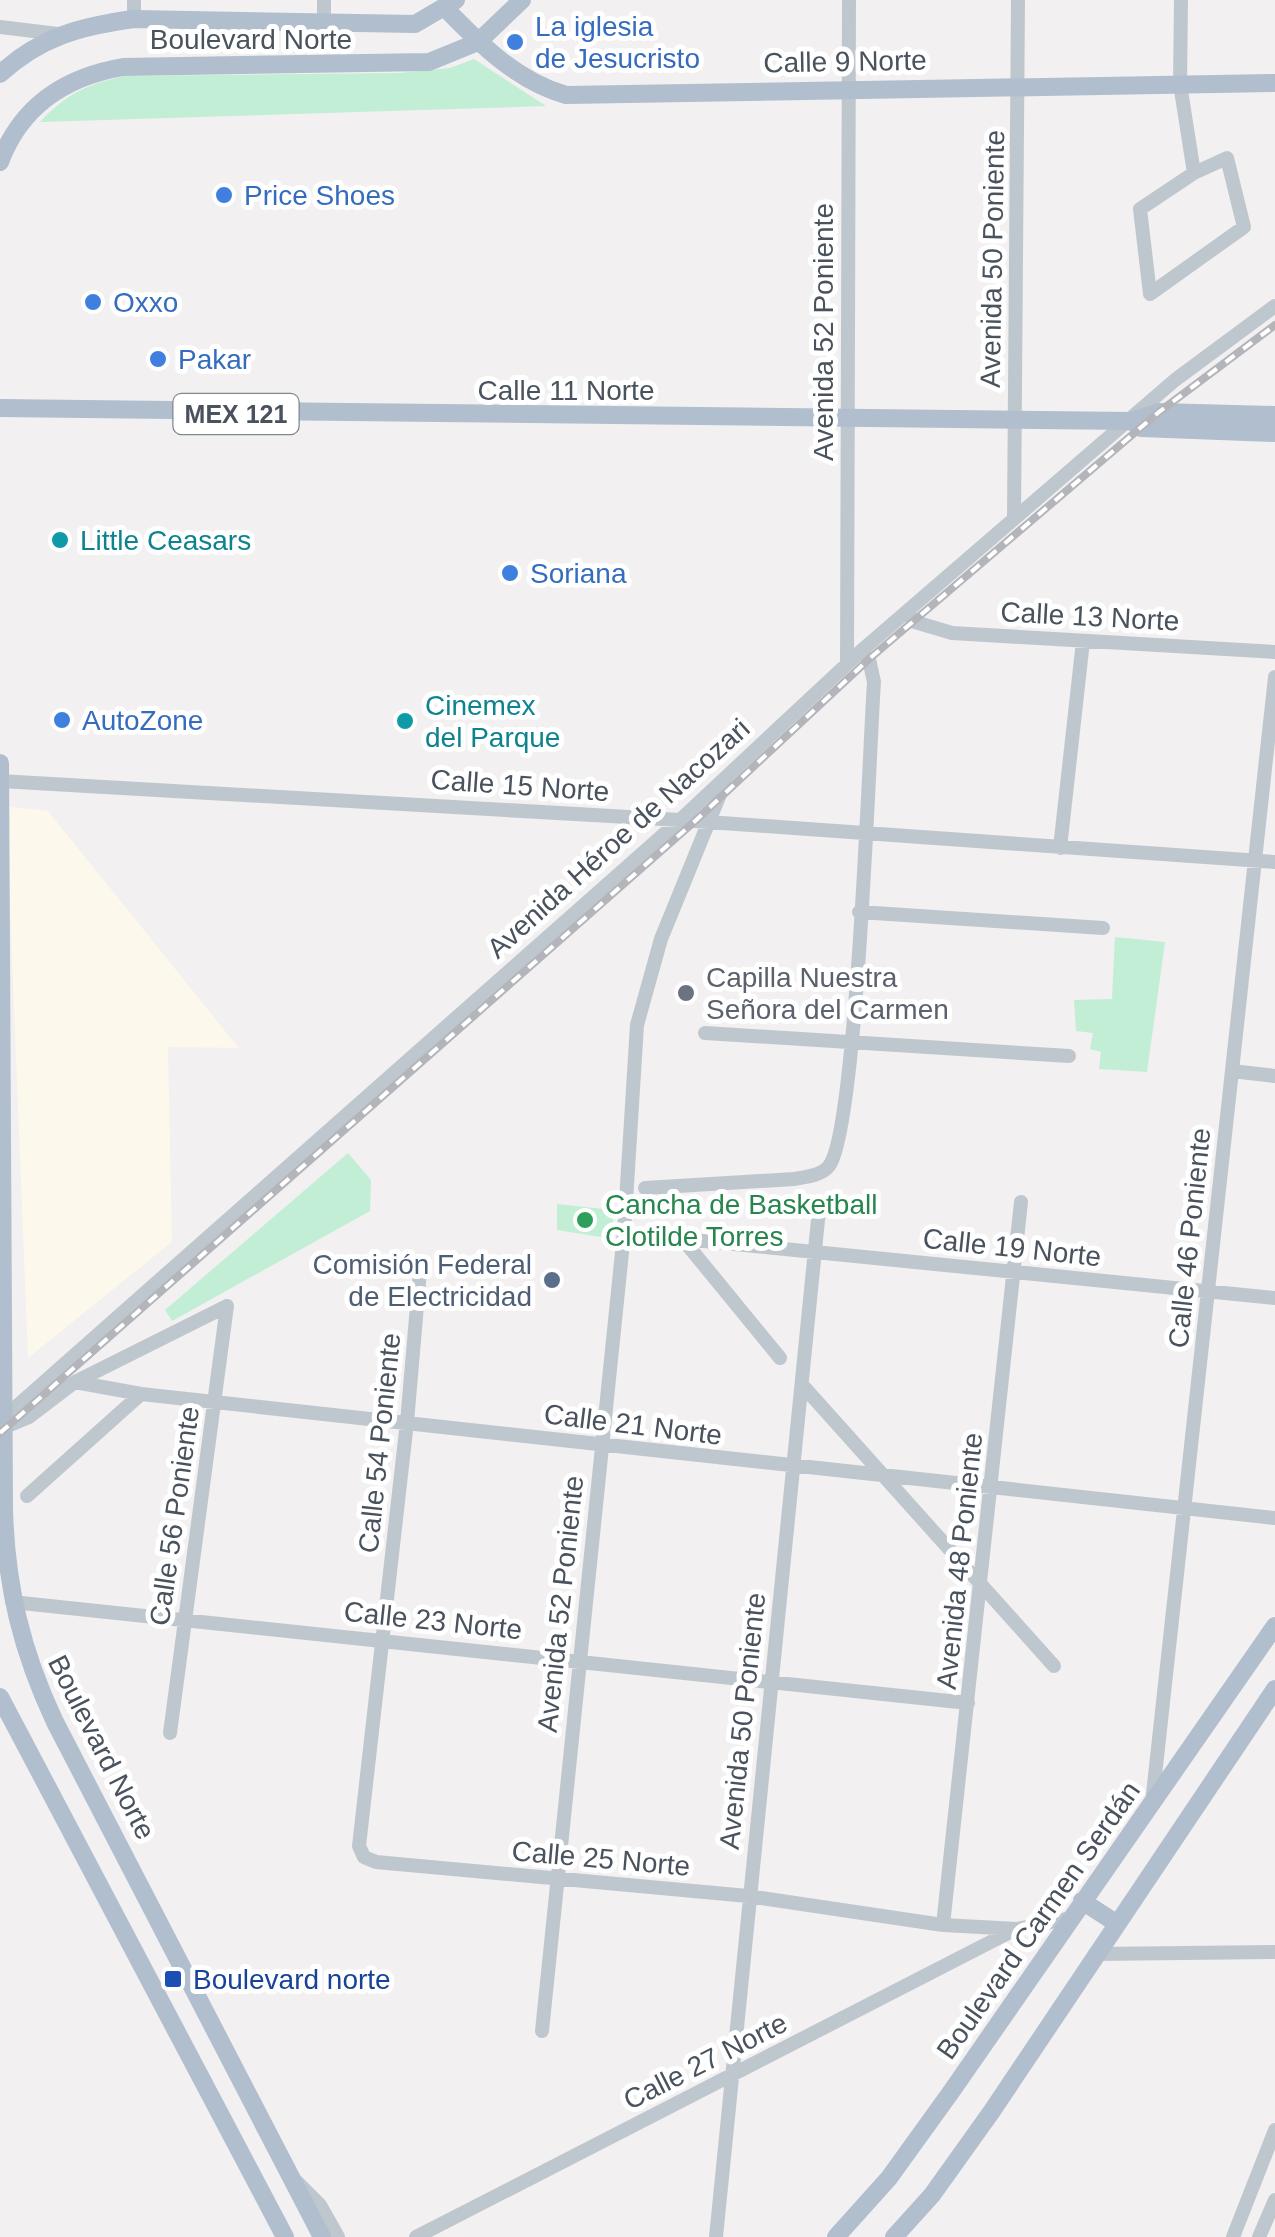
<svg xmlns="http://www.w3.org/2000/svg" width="1275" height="2237" font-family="Arial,sans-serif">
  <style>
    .commercial { fill: #fcf8eb }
    .green { fill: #c1eed5 }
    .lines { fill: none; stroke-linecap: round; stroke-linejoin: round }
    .minor { stroke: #bfc7ce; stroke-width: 14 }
    .major { stroke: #b1bece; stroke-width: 18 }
    .rail-casing { stroke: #b3b5ba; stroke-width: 8 }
    .rail { stroke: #fff; stroke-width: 4; stroke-dasharray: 11; stroke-linecap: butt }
    .shop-dot { fill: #3f7fe0; stroke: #fff; stroke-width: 4 }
    .culture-dot { fill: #0f9aa8; stroke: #fff; stroke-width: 4 }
    .worship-dot { fill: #6b7280; stroke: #fff; stroke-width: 4 }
    .leisure-dot { fill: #2e9e5b; stroke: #fff; stroke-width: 4 }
    .service-dot { fill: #5c6f8a; stroke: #fff; stroke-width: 4 }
    .transit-dot { fill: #1a4fb4; stroke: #fff; stroke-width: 4 }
    .labels { text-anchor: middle; stroke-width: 10; stroke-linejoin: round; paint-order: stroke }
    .shield { fill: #fff; stroke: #80868e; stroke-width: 2.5 }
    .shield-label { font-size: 25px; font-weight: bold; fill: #49525d }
    .shop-label { font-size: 28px; fill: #366cbe; stroke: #fff; text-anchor: start }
    .street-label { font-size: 28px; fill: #49525d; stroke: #fff }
    .culture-label { font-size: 28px; fill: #0d838f; stroke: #fff; text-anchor: start }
    .worship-label { font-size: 28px; fill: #5b616d; stroke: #fff; text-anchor: start }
    .leisure-label { font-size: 28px; fill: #27864d; stroke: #fff; text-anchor: start }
    .service-label { font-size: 28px; fill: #4e5e75; stroke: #fff; text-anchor: end }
    .transit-label { font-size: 28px; fill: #164399; stroke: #fff; text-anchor: start }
  </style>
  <rect width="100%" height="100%" fill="#f2f0f0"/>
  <!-- commercial -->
  <path class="commercial" d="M 6,806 L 48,811 L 239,1048 L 168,1047 L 172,1242 L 28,1358 Z"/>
  <!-- green -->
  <path class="green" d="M 474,59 L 546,106 L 40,122 C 66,94 88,84 124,76 L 399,73 L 450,68 Z
    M 1115,937 L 1165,942 L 1147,1072 L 1099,1069 L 1101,1052 L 1090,1049 L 1093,1033 L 1076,1031 L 1074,1000 L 1112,999 Z
    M 348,1153 L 371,1180 L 370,1211 L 172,1321 L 165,1310 Z
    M 557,1204 L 613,1210 L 613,1239 L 557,1230 Z"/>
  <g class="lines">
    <!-- minor -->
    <path class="minor" d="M 134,0 L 134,19
      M 324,0 L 324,23
      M 1181,0 L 1180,84 L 1194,173
      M 0,27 L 58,34
      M 1227,158 L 1244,227 L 1150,294 L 1140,209 L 1194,173 Z
      M 1014,519 L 1018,0
      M 908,612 L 915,622 L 952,633 L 1275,652
      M 847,664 L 849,0
      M 0,781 L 680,820 L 1275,862
      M 1060,848 L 1083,641
      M 859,912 L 1103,928
      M 705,1033 L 1069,1056
      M 1232,1071 L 1275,1076
      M 645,1188 L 794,1179 C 805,1177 821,1176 829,1166 C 857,1130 869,753 874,682 L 869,659 L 861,651
      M 624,1233 L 1275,1298
      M 685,1242 L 780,1358
      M 420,1271 L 407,1422 L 359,1846 L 364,1857 L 376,1862 L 748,1896 L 943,1925 L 1017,1929 L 1071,1918
      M 75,1382 L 141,1394 L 1275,1518
      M 804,1387 L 1054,1666
      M 0,1421 L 680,820 L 861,651 L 1175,380 L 1275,306
      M 0,1429 L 29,1417 L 75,1382 L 227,1306
      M 27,1496 L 141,1394
      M 12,1602 L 968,1703
      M 170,1733 L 227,1306
      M 1152,1803 L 1275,677
      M 943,1925 L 1021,1202
      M 1095,1954 L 1275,1952
      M 542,2031 L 624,1233 L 637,1025 L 661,939 L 725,782
      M 297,2182 L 320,2205 L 338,2237
      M 416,2237 L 1016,1929
      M 716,2237 L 819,1210
      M 1233,2237 L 1275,2130
      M 1259,2237 L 1275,2200"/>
    <!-- major -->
    <path class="major" d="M 446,9 C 481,45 517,81 566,95 L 1275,83
      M 0,74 C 40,37 81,26 134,19 L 415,24 L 456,0
      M 0,162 C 21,106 65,77 123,67 L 429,62 L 478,42 L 522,0
      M 0,408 L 1131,421 L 1159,412 L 1275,415
      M 1131,421 L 1141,428 L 1275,433
      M 0,763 L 4,1509 C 6,1587 22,1652 55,1722 L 322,2237
      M 0,1697 L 285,2237
      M 1082,1901 L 1116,1923
      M 836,2237 L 889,2178 L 951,2092 L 1275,1626
      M 894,2237 L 932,2195 L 992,2111 L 1275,1689"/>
    <defs>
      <path id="rail" d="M 0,1433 L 694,822 L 869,659 L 1159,412 L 1275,325"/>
    </defs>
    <!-- rail casing -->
    <use href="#rail" class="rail-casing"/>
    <!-- rail -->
    <use href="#rail" class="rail"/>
  </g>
  <!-- markers -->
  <g class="shop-dot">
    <circle cx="515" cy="42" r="10"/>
    <circle cx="224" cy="195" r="10"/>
    <circle cx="93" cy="302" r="10"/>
    <circle cx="158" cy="359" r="10"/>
    <circle cx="510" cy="573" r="10"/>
    <circle cx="62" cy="720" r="10"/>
  </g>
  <g class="culture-dot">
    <circle cx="60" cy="540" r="10"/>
    <circle cx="405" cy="721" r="10"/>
  </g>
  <circle class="worship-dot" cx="686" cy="993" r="10"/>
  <circle class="leisure-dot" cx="585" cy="1220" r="10"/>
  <circle class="service-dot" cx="552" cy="1280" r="10"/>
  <rect class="transit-dot" x="163" y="1969" width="20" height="20" rx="5"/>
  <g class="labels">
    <!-- shield labels -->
    <rect class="shield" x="173.5" y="394" width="125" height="40" rx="8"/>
    <g class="shield-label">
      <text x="236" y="423">MEX 121</text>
    </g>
    <!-- shop labels -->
    <g class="shop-label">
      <text x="535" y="36">La iglesia<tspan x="535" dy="32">de Jesucristo</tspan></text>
      <text x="244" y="205">Price Shoes</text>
      <text x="113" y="312">Oxxo</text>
      <text x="178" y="369">Pakar</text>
      <text x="530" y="583">Soriana</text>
      <text x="82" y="730">AutoZone</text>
    </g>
    <!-- street labels -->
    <g class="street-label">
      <text x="251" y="49">Boulevard Norte</text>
      <text transform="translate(845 61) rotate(-1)" y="10">Calle 9 Norte</text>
      <text transform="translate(992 259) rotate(-89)" y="10">Avenida 50 Poniente</text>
      <text transform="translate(823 332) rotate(-90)" y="10">Avenida 52 Poniente</text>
      <text x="566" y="400">Calle 11 Norte</text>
      <text transform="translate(1090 616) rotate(3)" y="10">Calle 13 Norte</text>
      <text transform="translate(520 785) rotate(4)" y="10">Calle 15 Norte</text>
      <text transform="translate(618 838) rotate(-42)" y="10">Avenida Héroe de Nacozari</text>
      <text transform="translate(1189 1238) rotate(-84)" y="10">Calle 46 Poniente</text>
      <text transform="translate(1012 1247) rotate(6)" y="10">Calle 19 Norte</text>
      <text transform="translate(633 1424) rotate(7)" y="10">Calle 21 Norte</text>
      <text transform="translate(379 1443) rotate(-84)" y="10">Calle 54 Poniente</text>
      <text transform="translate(174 1516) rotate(-82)" y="10">Calle 56 Poniente</text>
      <text transform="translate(959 1561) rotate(-84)" y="10">Avenida 48 Poniente</text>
      <text transform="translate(560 1604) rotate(-84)" y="10">Avenida 52 Poniente</text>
      <text transform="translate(433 1620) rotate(6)" y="10">Calle 23 Norte</text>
      <text transform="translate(742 1721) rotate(-84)" y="10">Avenida 50 Poniente</text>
      <text transform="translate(102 1747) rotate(63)" y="10">Boulevard Norte</text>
      <text transform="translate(601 1858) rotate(5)" y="10">Calle 25 Norte</text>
      <text transform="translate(1038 1920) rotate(-55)" y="10">Boulevard Carmen Serdán</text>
      <text transform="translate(705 2061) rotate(-27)" y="10">Calle 27 Norte</text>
    </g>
    <!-- culture labels -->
    <g class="culture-label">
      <text x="80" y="550">Little Ceasars</text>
      <text x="425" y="715">Cinemex<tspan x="425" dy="32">del Parque</tspan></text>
    </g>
    <!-- worship labels -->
    <g class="worship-label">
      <text x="706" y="987">Capilla Nuestra<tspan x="706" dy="32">Señora del Carmen</tspan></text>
    </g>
    <!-- leisure labels -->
    <g class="leisure-label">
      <text x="605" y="1214">Cancha de Basketball<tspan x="605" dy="32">Clotilde Torres</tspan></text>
    </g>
    <!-- service labels -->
    <g class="service-label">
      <text x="532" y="1274">Comisión Federal<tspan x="532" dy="32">de Electricidad</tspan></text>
    </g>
    <!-- transit labels -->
    <g class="transit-label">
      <text x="193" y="1989">Boulevard norte</text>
    </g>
  </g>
</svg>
